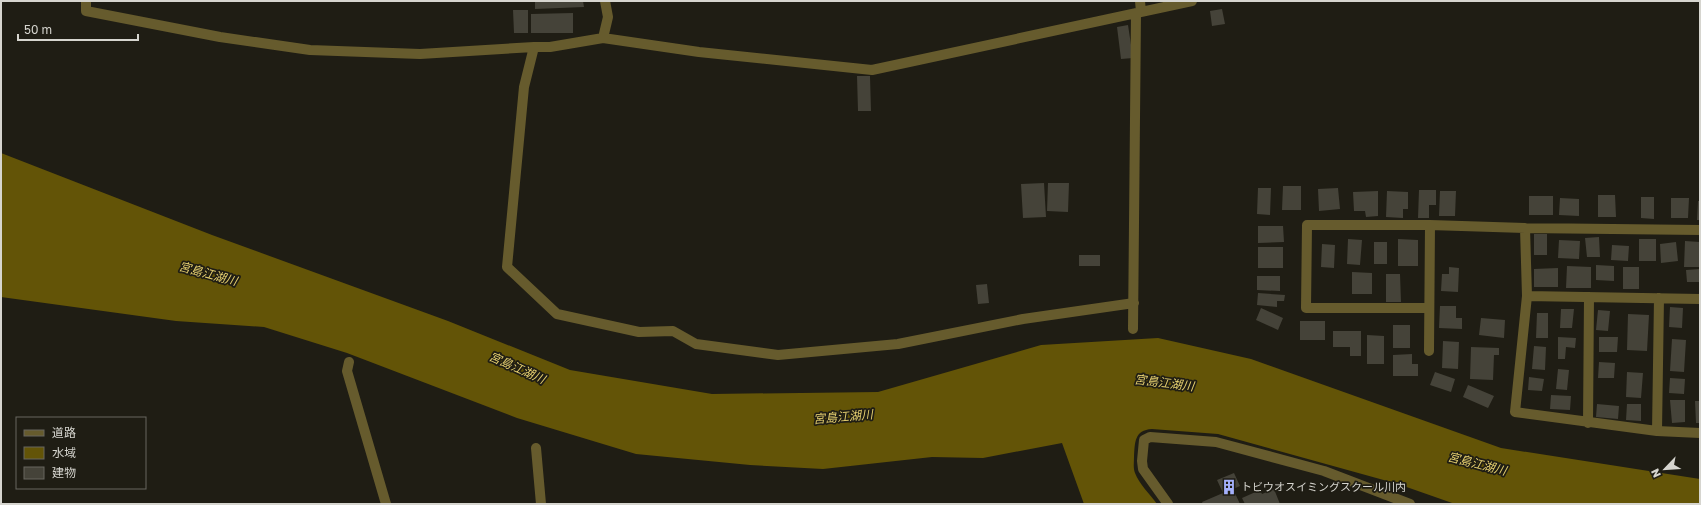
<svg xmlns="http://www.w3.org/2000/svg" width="1701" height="505" font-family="'Golos Text','Noto Sans JP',sans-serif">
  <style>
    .water { fill: #635407 }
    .building { fill: #454339 }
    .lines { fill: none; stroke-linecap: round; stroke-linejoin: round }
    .street { stroke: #665b2d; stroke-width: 10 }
    .labels { text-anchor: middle; stroke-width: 3.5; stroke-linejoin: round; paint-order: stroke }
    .poi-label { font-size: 11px; fill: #d6d5cf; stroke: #1f1d14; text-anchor: start }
    .water-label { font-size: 12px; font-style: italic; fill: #e5cf6f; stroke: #1f1d14 }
  </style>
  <rect width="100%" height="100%" fill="#1f1d14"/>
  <!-- water -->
  <path class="water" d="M 1,153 L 212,235 L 448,321 L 570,370 L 712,394 L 878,392 L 1041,345 L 1158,338 L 1251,359 L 1501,448 L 1700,479 L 1700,504 L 1455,504 L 1398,484 L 1218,434 L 1152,429 C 1134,430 1135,443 1134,457 C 1134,462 1133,468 1135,473 C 1139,484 1150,494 1157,504 L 1084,504 L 1062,443 L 983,458 L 932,457 L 823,469 L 750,465 L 636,454 L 517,418 L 347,353 L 264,327 L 176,321 L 1,297 Z"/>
  <!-- building -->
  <path class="building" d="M 535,1 L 583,1 L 584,7 L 535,9 Z
    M 1222,9 L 1225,24 L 1212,26 L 1210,11 Z
    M 513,10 L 528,10 L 528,33 L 514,33 Z
    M 573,13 L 573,33 L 531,33 L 531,14 Z
    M 1128,25 L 1133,58 L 1121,59 L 1117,27 Z
    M 857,76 L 870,76 L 871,111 L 858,111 Z
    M 1044,183 L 1046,217 L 1023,218 L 1021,184 Z
    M 1048,183 L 1069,183 L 1068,212 L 1047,211 Z
    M 1283,186 L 1301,186 L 1301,210 L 1282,210 Z
    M 1258,188 L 1271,188 L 1270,215 L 1257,214 Z
    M 1338,188 L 1340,209 L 1319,211 L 1318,189 Z
    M 1419,190 L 1436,190 L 1436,205 L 1429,205 L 1429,218 L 1418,218 Z
    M 1378,191 L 1378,216 L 1366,217 L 1365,211 L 1354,211 L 1353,192 Z
    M 1387,191 L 1408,192 L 1408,209 L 1403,209 L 1403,218 L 1386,217 Z
    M 1440,191 L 1456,191 L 1455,216 L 1439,216 Z
    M 1598,195 L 1615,195 L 1616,217 L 1598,217 Z
    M 1529,196 L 1553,196 L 1553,215 L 1529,215 Z
    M 1641,197 L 1654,197 L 1654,219 L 1641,218 Z
    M 1560,198 L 1579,199 L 1579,216 L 1559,215 Z
    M 1671,198 L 1689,198 L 1688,218 L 1671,218 Z
    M 1698,201 L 1700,201 L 1700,220 L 1697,220 Z
    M 1258,226 L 1283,226 L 1284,242 L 1258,243 Z
    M 1534,234 L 1547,234 L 1547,255 L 1534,255 Z
    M 1599,237 L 1600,257 L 1587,257 L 1585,238 Z
    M 1348,239 L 1362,240 L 1360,265 L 1347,264 Z
    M 1398,239 L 1418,240 L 1418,266 L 1398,266 Z
    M 1639,239 L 1656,239 L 1656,261 L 1639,261 Z
    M 1559,240 L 1580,241 L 1579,259 L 1558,258 Z
    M 1685,241 L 1700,242 L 1700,267 L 1684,267 Z
    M 1374,242 L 1387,242 L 1387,264 L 1374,264 Z
    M 1676,242 L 1678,261 L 1661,263 L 1660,244 Z
    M 1322,244 L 1335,245 L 1334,268 L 1321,267 Z
    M 1612,245 L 1629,246 L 1628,261 L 1611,260 Z
    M 1258,247 L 1283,247 L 1283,268 L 1258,268 Z
    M 1079,255 L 1100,255 L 1100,266 L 1079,266 Z
    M 1596,265 L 1614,266 L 1614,281 L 1596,280 Z
    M 1567,266 L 1591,267 L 1591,288 L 1566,288 Z
    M 1449,267 L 1459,268 L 1458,292 L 1441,291 L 1442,274 L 1449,274 Z
    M 1623,267 L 1639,267 L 1639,289 L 1623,289 Z
    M 1558,268 L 1558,287 L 1534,287 L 1534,269 Z
    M 1700,269 L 1700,282 L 1687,282 L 1686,270 Z
    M 1352,272 L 1372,273 L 1372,294 L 1352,294 Z
    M 1386,274 L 1400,274 L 1401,302 L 1386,302 Z
    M 1257,276 L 1280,276 L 1280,291 L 1257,290 Z
    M 987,284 L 989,303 L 978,304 L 976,285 Z
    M 1258,293 L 1285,295 L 1284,301 L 1277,301 L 1277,307 L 1257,305 Z
    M 1440,306 L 1456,306 L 1456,318 L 1462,318 L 1462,329 L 1439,328 Z
    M 1670,307 L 1683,308 L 1682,328 L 1669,327 Z
    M 1261,308 L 1283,318 L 1278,330 L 1256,320 Z
    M 1561,309 L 1574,309 L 1572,328 L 1560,328 Z
    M 1598,310 L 1610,311 L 1608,331 L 1596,330 Z
    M 1537,313 L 1548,313 L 1548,338 L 1536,338 Z
    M 1628,314 L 1649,315 L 1647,351 L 1627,350 Z
    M 1481,318 L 1505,320 L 1504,338 L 1479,335 Z
    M 1300,321 L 1325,321 L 1325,340 L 1300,340 Z
    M 1393,325 L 1410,325 L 1410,348 L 1393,348 Z
    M 1333,331 L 1361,331 L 1361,356 L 1350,356 L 1350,347 L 1333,347 Z
    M 1367,335 L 1384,336 L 1384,364 L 1367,364 Z
    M 1558,337 L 1576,338 L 1575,348 L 1566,347 L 1565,359 L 1558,359 Z
    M 1599,337 L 1618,337 L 1617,352 L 1599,352 Z
    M 1672,339 L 1686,340 L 1684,372 L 1670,371 Z
    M 1443,341 L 1459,342 L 1458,369 L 1442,368 Z
    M 1534,346 L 1546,347 L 1545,370 L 1532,369 Z
    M 1471,347 L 1499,348 L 1499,355 L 1494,355 L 1493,380 L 1470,379 Z
    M 1412,354 L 1412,364 L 1418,364 L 1418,376 L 1393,376 L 1393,355 Z
    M 1599,362 L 1615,363 L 1614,378 L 1598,378 Z
    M 1558,369 L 1569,370 L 1567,390 L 1556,389 Z
    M 1435,372 L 1455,379 L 1451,392 L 1430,385 Z
    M 1627,372 L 1643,373 L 1641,398 L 1626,397 Z
    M 1529,377 L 1544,379 L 1542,391 L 1528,390 Z
    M 1670,378 L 1685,379 L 1684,394 L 1669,393 Z
    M 1468,385 L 1494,396 L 1488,408 L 1463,397 Z
    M 1551,395 L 1571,396 L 1570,410 L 1550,409 Z
    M 1670,400 L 1685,400 L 1685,422 L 1672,423 Z
    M 1695,401 L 1700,401 L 1700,423 L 1696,423 Z
    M 1597,404 L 1619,406 L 1618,419 L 1596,417 Z
    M 1627,404 L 1641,404 L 1641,421 L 1626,420 Z
    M 1234,473 L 1240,486 L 1233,489 L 1240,504 L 1203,504 L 1202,502 L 1223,493 L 1217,480 Z
    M 1274,489 L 1280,504 L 1245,504 L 1242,498 L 1260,490 L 1262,494 Z"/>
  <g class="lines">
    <!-- street -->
    <path class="street" d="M 86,1 L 86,11 L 220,37 L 310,50 L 420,54 L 534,47
      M 605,1 L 608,17 L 603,38 L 550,47 L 534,47 L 524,87 L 507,267 L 557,314 L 639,332 L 673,331 L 696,344 L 778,355 L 898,344 L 1023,319 L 1134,303
      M 1140,1 L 1141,12
      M 603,38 L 699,52 L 872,70 L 1192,1
      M 1700,230 L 1525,228 L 1527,296 L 1515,412 L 1657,431 L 1700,433
      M 1527,296 L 1700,299
      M 1429,308 L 1306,308 L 1307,225 L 1430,225
      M 1133,329 L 1136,13
      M 1429,351 L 1430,225 L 1525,228
      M 349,362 L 347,371 L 386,504
      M 1588,423 L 1589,297
      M 1657,431 L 1659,298
      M 536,448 L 541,504
      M 1168,504 L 1143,469 L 1142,461 L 1144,440 L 1150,437 L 1216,442 L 1324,471 L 1410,504"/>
  </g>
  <!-- icons -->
  <defs>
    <symbol id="building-bare" viewBox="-9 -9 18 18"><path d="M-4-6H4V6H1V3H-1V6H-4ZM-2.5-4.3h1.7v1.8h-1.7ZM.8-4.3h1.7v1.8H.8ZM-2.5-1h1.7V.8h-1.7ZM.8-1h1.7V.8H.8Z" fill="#a5b1fc" stroke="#1f1d14" stroke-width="2.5" paint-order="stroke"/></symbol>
  </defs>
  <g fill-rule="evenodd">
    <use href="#building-bare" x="1218" y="476" width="22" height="22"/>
  </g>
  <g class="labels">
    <!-- poi labels -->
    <g class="poi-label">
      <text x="1241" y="491">トビウオスイミングスクール川内</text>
    </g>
    <!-- water labels -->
    <g class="water-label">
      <text transform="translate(208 274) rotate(15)" y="4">宮島江湖川</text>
      <text transform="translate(517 368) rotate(24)" y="4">宮島江湖川</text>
      <text transform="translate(1164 383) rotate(7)" y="4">宮島江湖川</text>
      <text transform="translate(843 417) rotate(-5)" y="4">宮島江湖川</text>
      <text transform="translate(1477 464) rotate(14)" y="4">宮島江湖川</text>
    </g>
  </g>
  <!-- border -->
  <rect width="1701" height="505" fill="none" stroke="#d6d5cf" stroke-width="4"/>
  <!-- legend -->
  <rect x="16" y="417" width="130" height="72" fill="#1f1d14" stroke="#68675f"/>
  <rect x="24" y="430" width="20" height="6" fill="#665b2d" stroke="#68675f"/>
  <text x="52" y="437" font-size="12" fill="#d6d5cf">道路</text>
  <rect x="24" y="447" width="20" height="12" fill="#635407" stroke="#68675f"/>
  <text x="52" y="457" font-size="12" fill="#d6d5cf">水域</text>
  <rect x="24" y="467" width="20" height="12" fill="#454339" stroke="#68675f"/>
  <text x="52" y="477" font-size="12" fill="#d6d5cf">建物</text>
  <!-- north arrow -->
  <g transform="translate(1665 469) rotate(245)" stroke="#1f1d14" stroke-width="3" paint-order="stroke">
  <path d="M0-3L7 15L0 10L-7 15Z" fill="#d6d5cf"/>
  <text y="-6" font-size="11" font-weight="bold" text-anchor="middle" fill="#d6d5cf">N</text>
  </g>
  <!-- scale -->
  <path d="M18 34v6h120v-6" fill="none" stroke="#d6d5cf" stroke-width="2"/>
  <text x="24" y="34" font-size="12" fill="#d6d5cf" stroke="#1f1d14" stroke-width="3" paint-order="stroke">50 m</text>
</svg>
